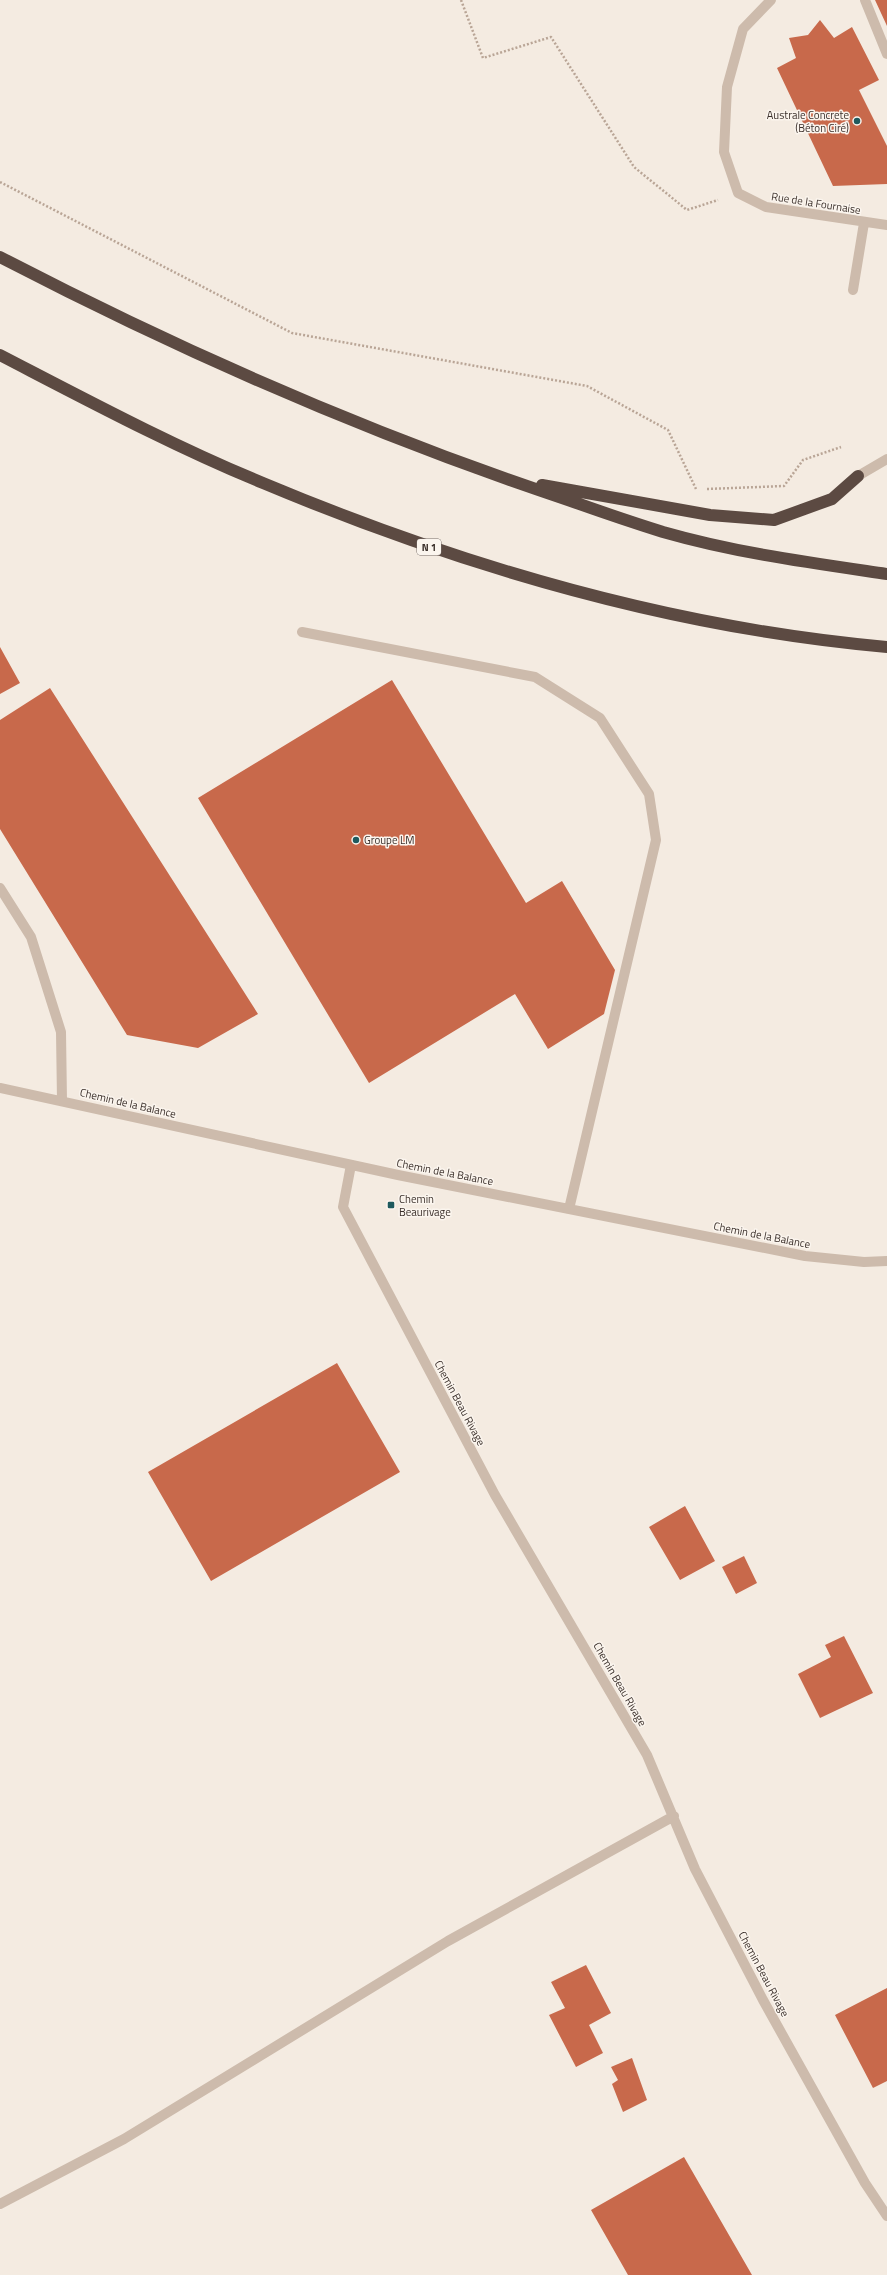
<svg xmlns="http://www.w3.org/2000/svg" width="887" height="2275" font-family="'Titillium Web',sans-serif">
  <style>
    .building { fill: #c8694b }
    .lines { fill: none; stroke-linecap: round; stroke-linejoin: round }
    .path { stroke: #b9a596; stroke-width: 2.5; stroke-dasharray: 2 2; stroke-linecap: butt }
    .minor { stroke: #cdbbac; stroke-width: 10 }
    .highway { stroke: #5c4a42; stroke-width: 12 }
    .poi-dot { fill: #1f5a5e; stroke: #fbf5ee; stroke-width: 1.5 }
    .labels { text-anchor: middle; stroke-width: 3; stroke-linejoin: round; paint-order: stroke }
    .shield { fill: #fbf5ee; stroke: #756b66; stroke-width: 1 }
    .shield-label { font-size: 10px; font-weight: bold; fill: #3b302b }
    .poi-label { font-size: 11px; fill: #3b302b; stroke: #fbf5ee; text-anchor: start }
    .street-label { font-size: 11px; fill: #3b302b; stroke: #fbf5ee }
  </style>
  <rect width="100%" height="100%" fill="#f4ebe1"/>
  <!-- building -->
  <path class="building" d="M 875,0 L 887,0 L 887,26 Z
    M 820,20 L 834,38 L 852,27 L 879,80 L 859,90 L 887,146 L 887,184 L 833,186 L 777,68 L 796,58 L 789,38 L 808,35 Z
    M 0,647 L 20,683 L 0,694 Z
    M 392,680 L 526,903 L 562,881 L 615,970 L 604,1014 L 548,1049 L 515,994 L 369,1083 L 198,798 Z
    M 50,688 L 258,1014 L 198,1048 L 127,1035 L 0,829 L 0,720 Z
    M 337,1363 L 400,1472 L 211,1581 L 148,1472 Z
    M 685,1506 L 715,1561 L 680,1580 L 649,1527 Z
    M 744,1556 L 757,1583 L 736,1594 L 722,1567 Z
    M 844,1636 L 873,1693 L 820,1718 L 798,1674 L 831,1657 L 825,1645 Z
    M 586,1965 L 611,2013 L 589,2025 L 603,2053 L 576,2067 L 549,2015 L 565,2008 L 551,1982 Z
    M 887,1988 L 887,2081 L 873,2088 L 835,2015 Z
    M 632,2058 L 647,2100 L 623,2112 L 612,2084 L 618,2080 L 611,2067 Z
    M 684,2157 L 752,2275 L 628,2275 L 591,2210 Z"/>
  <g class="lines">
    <!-- path -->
    <path class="path" d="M 461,0 L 483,58 L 551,37 L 634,167 L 687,210 L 718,200
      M 0,182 L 292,333 L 587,386 L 668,430 L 696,489
      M 707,489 L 784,486 L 803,460 L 841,447"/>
    <!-- minor -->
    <path class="minor" d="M 771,0 L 743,29 L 727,87 L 724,152 L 738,193 L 766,207 L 887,225
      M 865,0 L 887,54
      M 853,290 L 864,223
      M 858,476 L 887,459
      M 302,632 L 535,677 L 600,718 L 649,794 L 656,840 L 569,1209
      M 0,888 L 31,937 L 61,1032 L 62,1101
      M 0,1088 L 398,1175 L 805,1256 L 864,1262 L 887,1261
      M 351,1165 L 343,1207 L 495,1495 L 647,1755 L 695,1869 L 763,2000 L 865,2183 L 887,2216
      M 0,2204 L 124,2139 L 448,1941 L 674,1816"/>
    <!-- highway -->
    <path class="highway" d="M 0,257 C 183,352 372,435 568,500 C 599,511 631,522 663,532 C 736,553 812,563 887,574
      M 0,355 C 87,400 173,446 263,483 C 461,566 673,628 887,647
      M 542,485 L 710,515 L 774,520 L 832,499 L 858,476"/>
  </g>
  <!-- markers -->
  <g class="poi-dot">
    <circle cx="857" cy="121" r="4"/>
    <circle cx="356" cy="840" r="4"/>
    <rect x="387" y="1201" width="8" height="8" rx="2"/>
  </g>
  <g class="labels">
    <!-- shield labels -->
    <rect class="shield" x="417" y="539" width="24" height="16" rx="3"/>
    <g class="shield-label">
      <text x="429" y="551">N 1</text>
    </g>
    <!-- poi labels -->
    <g class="poi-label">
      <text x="849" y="119" text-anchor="end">Australe Concrete<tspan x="849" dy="13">(Béton Ciré)</tspan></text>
      <text x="364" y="844">Groupe LM</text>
      <text x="399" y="1203">Chemin<tspan x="399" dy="13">Beaurivage</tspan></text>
    </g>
    <!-- street labels -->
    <g class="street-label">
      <text transform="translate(816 203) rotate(9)" y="4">Rue de la Fournaise</text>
      <text transform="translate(128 1103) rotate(13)" y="4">Chemin de la Balance</text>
      <text transform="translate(445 1172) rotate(11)" y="4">Chemin de la Balance</text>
      <text transform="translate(762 1235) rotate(11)" y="4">Chemin de la Balance</text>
      <text transform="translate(460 1403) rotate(62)" y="4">Chemin Beau Rivage</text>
      <text transform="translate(620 1684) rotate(60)" y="4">Chemin Beau Rivage</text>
      <text transform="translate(764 1974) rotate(62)" y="4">Chemin Beau Rivage</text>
    </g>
  </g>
</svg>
